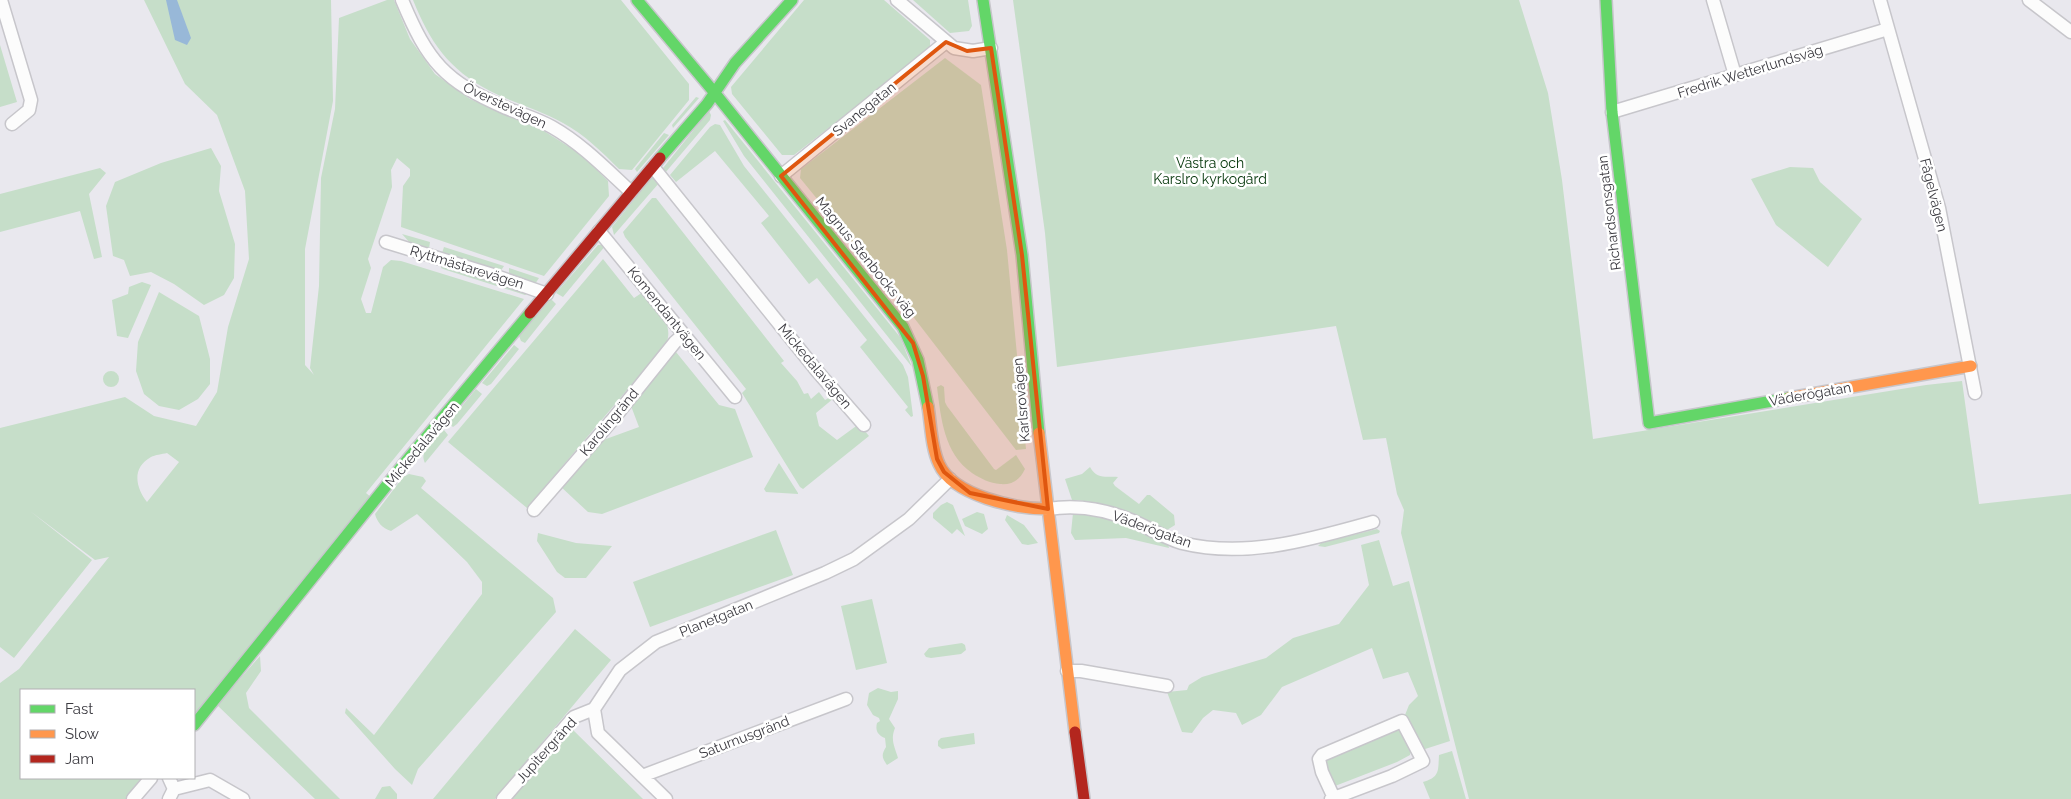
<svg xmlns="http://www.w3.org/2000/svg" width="2071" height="799" font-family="Raleway,sans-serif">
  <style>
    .green { fill: #c6dec9; fill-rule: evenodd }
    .water { fill: #98b8d8 }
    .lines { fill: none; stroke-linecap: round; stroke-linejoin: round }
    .street-casing { stroke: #c7c6cb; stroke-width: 15 }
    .fast-casing { stroke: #c7c6cb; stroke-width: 14 }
    .slow-casing { stroke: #c7c6cb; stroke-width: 14 }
    .jam-casing { stroke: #c7c6cb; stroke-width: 14 }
    .street { stroke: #fcfcfc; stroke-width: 12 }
    .fast { stroke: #63d668; stroke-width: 11 }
    .slow { stroke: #ff974d; stroke-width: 11 }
    .jam { stroke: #b3261e; stroke-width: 11 }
    .marked { fill: #df570f; fill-opacity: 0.2; stroke: #df570f; stroke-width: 4; stroke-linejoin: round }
    .labels { text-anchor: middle; stroke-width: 5; stroke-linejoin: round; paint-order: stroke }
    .street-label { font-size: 14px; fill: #3b3a40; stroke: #fff }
    .park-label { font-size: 14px; fill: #003407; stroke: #fff }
  </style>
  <rect width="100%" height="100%" fill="#e9e8ee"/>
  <!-- green -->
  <path class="green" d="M 144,0 L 331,0 L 333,101 L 305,249 L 305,365 L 314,375 L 310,368 L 319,286 L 321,178 L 335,109 L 339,18 L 387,0 L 394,0 L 410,39 L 435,74 L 470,99 L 544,131 L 582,155 L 608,181 L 609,196 L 544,276 L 401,227 L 403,186 L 410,176 L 410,169 L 397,158 L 391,170 L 392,187 L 368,259 L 371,268 L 361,299 L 366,313 L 371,313 L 383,267 L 391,260 L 401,261 L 524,299 L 366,493 L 372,498 L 194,717 L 194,690 L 21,690 L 21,778 L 145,778 L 127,799 L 0,799 L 0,683 L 19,669 L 109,557 L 95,560 L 30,511 L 92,560 L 14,658 L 0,647 L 0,428 L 125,397 L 154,416 L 196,426 L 217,392 L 228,327 L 249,259 L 245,191 L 217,115 L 185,84 ZM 167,453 L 179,462 L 147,502 C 136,488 131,468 151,457 C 155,455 162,454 167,453 Z
    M 413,0 L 621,0 L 689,84 L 689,100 L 632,170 L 619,169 C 602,152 585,135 563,123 C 540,110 513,103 490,91 C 448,69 430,42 413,0 Z
    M 804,0 L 884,0 L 930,40 L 930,49 L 794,155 L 782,155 L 732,94 L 731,87 Z
    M 913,0 L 968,0 L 972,26 L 969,31 L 950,33 Z
    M 1013,0 L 1519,0 L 1548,93 L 1562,180 L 1593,439 L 1926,385 L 1962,381 L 1979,504 L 2071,494 L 2071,799 L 1469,799 L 1401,533 L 1404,510 L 1397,494 L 1386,438 L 1363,440 L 1336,326 L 1057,367 L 1045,233 Z
    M 0,45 L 17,102 L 0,107 Z
    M 945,58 L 981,85 L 1007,250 L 1026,449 L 1016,450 L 908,310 L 800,178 L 801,169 Z
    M 696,97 L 699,98 L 673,128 L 672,125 Z
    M 709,111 L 711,115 L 710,120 L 665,173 L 663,168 Z
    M 725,120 L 900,337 L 912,367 L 744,156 L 723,121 Z
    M 715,124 L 720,125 L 744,166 L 903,365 L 908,377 L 913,416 L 911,417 L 905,410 L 908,407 L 860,347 L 867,340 L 817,278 L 809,284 L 761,223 L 769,216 L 715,151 L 676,182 L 670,175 L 710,127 Z
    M 664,133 L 669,135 L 637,172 L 635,169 Z
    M 211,148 L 221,166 L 219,191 L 235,244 L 234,278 L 224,295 L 204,305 L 174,284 L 151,272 L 130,276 L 124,260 L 113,256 L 106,206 L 115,182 L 161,163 Z
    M 1790,167 L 1813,168 L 1820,182 L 1862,219 L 1828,267 L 1776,225 L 1751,179 Z
    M 100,168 L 106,173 L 89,194 L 102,257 L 94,259 L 80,211 L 0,232 L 0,194 Z
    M 654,175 L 659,183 L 614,235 L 612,227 Z
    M 652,198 L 656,198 L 784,361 L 781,363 L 797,381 L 804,394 L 808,393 L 811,399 L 819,392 L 825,400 L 832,396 L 834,398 L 816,413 L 819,426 L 837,440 L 859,424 L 869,436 L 803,489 L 800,487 L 742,393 L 746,389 L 625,237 L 623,232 Z
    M 402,234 L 430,242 L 429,249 L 411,244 Z
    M 598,245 L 606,245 L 563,297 L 556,293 Z
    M 444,247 L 504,266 L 500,272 L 442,253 Z
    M 603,259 L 634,298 L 643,292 C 656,308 675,323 666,344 L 527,508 L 448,442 Z
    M 442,264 L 530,292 L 525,295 L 446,270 L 441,268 Z
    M 509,268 L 539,278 L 535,284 L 509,275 Z
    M 142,282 L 151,285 L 128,338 L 117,336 L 112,300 L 128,294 L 129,287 Z
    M 159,292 L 199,316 L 210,359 L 210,384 L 198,399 L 179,410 L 159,406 L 144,394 L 136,371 L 138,342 Z
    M 551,299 L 556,304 L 525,343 L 521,341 L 519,336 Z
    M 514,345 L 519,349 L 491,384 L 487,386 L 482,383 Z
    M 676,352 L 719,405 L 735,409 L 753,457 L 602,514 L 588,512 L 560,486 L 595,443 L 639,427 L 631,406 Z
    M103 379a8 8 0 1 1 16 0a8 8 0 1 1-16 0Z
    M 941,385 L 944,387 L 945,402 L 947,406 L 994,469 L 996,470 L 1016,455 L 1025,469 C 1020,480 1012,485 1000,484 C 990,483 981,479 972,473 C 944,453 941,419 937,387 Z
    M 476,389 L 482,394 L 457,424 L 453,427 L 448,423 Z
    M 444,430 L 448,435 L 425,463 C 418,450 435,439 444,430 Z
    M 779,463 L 798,493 L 798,494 L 766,492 L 764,489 Z
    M 1090,467 C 1097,480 1106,476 1118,477 L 1113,483 L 1115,486 L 1139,504 L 1147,495 L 1150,495 L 1174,515 L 1175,525 L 1167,530 C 1137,517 1105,501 1072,500 L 1065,479 L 1082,474 Z
    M 409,474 L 423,477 L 426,481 L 421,488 L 553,598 L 556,612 L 418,769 L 412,785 L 395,769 L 345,713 L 346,708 L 374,735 L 482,594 L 482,582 L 467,562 L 417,514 L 391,531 C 382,528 377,522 375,514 L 403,477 Z
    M 947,502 L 953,505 L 965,536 L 957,529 L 952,534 L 933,518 L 933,513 L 941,505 Z
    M 977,512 L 984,514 L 988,529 L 982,534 L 965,526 L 962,519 Z
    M 1073,513 C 1108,515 1137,529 1168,544 L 1169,548 L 1126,538 L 1075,540 L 1071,533 Z
    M 1007,515 L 1024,525 L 1038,543 L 1028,545 L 1022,544 L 1005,520 Z
    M 1377,529 L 1380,531 L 1379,533 L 1325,547 L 1318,546 L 1321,543 Z
    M 776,530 L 793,575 L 650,627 L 633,582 Z
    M 538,533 L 576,543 L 612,546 L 586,578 L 565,578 L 557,572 L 537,541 Z
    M 1379,540 L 1393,586 L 1409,581 L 1450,741 L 1422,750 L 1409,728 L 1405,715 L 1409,705 L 1418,696 L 1408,672 L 1383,679 L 1372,648 L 1282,687 L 1261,715 L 1242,725 L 1236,713 L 1213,710 L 1203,718 L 1192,733 L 1182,732 L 1167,692 L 1187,690 L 1189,685 L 1202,677 L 1266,658 L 1293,638 L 1339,624 L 1369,585 L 1361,545 Z
    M 872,599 L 887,663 L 856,670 L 841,606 Z
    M 575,629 L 611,660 L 495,799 L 433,799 Z
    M 962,643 L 965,645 L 966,650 L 961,654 L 931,658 L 926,657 L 924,654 L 929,648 Z
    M 260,656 L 261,671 L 246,693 L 249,708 L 340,799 L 315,799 L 217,705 Z
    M 878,688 L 891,692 L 898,691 L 898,699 L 889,719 L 895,728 C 890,740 895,747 898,758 L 887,765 C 882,758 881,755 886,747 L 885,738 C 878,735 875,731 877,723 L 880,721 L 879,718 L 873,715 L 867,705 L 869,693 Z
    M 570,727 L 643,799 L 510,799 Z
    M 1398,727 L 1411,750 L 1410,755 L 1397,762 L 1335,786 L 1323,761 Z
    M 974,733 L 975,744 L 942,749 L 938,746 L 938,741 L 941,738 Z
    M 1452,751 L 1466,799 L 1430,799 L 1423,782 C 1440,777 1438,771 1439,755 Z
    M 390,786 L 397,794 L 397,799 L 375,799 L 382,787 Z"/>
  <!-- water -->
  <path class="water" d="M 166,0 L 177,0 L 191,38 L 187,45 L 175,40 Z"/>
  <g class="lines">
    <defs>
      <path id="street" d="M 1,0 L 31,100 L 29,110 L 12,124
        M 402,0 C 428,62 444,81 506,108 C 521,114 538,119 552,127 C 582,144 606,169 631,192
        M 897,0 L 954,48 L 973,51 L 991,48
        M 1713,0 L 1735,75
        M 1880,0 L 1939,208 L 1975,393
        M 2029,0 L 2071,32
        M 1612,112 L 1888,29
        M 653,167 L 817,371 L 864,425
        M 781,176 L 946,42
        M 599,231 L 735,397
        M 386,242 L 493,275 L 547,294
        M 1048,509 C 1078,504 1105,509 1133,521 C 1149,528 1165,538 1182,543 C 1246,559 1312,539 1373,522
        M 534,510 L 614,418 L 675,342 L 684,334
        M 1067,671 L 1081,671 L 1167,686
        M 642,776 L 846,699
        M 174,789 L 210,780 L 243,799
        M 133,799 L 151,778
        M 169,799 L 174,789 L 169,778
        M 503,799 L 574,717 L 594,709
        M 666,799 L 598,733 L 594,709 L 620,670 L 656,642 L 825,573 L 854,559 L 909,519 L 950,479
        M 1331,799 L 1392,776 L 1423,761 L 1402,721 L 1322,755 L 1319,759 L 1322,772 L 1334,798"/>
      <path id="fast" d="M 637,0 L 714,92 L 903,327 L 918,360 L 928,407
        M 983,0 L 1022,255 L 1039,433
        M 1606,0 L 1612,112 L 1649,423 L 1789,398
        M 660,158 L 707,104 L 735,63 L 792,0
        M 194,725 L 403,465 L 530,313"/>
      <path id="slow" d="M 1789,398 L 1971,366
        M 928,407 C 931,425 931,447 939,464 C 953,496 1016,509 1048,509
        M 1039,433 L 1075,732"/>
      <path id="jam" d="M 530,313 L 660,158
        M 1075,732 L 1084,799"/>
    </defs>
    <!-- street casing -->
    <use href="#street" class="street-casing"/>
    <!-- fast casing -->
    <use href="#fast" class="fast-casing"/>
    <!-- slow casing -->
    <use href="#slow" class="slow-casing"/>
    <!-- jam casing -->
    <use href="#jam" class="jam-casing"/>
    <!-- street -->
    <use href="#street" class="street"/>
    <!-- fast -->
    <use href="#fast" class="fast"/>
    <!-- slow -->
    <use href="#slow" class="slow"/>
    <!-- jam -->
    <use href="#jam" class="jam"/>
  </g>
  <!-- marked area -->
  <path class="marked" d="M 946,42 L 967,51 L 991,48 L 1022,255 L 1048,509 L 970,493 L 944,472 L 937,459 L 923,376 L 913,343 L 781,176 Z"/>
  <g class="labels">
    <!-- street labels -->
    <g class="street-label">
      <text transform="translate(1750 71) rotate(-17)" y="5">Fredrik Wetterlundsväg</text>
      <text transform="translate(505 105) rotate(25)" y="5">Överstevägen</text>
      <text transform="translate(864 109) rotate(-39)" y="5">Svanegatan</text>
      <text transform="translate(1934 195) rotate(76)" y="5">Fågelvägen</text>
      <text transform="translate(1609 213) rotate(-97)" y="5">Richardsonsgatan</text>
      <text transform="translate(866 257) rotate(51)" y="5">Magnus Stenbocks väg</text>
      <text transform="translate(467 267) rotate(17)" y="5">Ryttmästarevägen</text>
      <text transform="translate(667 313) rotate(51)" y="5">Komendantvägen</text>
      <text transform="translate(815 366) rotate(50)" y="5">Mickedalavägen</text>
      <text transform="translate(1810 394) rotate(-10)" y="5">Väderögatan</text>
      <text transform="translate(1021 400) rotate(-95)" y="5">Karlsrovägen</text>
      <text transform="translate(609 422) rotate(-50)" y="5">Karolingränd</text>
      <text transform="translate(422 444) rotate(-50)" y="5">Mickedalavägen</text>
      <text transform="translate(1152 529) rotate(20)" y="5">Väderögatan</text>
      <text transform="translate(716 618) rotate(-22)" y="5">Planetgatan</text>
      <text transform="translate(744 737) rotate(-21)" y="5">Saturnusgränd</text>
      <text transform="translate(546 750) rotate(-48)" y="5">Jupitergränd</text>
    </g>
    <!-- park labels -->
    <g class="park-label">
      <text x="1210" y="168">Västra och<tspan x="1210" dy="16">Karslro kyrkogård</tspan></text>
    </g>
  </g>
  <!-- legend -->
  <rect x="20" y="689" width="175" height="90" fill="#ffffff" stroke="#b1b0b3"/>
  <rect x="30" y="705" width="25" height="8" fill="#63d668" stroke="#b1b0b3"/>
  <text x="65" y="714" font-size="15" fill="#3b3a40">Fast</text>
  <rect x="30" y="730" width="25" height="8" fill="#ff974d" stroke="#b1b0b3"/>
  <text x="65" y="739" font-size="15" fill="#3b3a40">Slow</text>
  <rect x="30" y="755" width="25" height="8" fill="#b3261e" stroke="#b1b0b3"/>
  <text x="65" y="764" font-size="15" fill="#3b3a40">Jam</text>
</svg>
